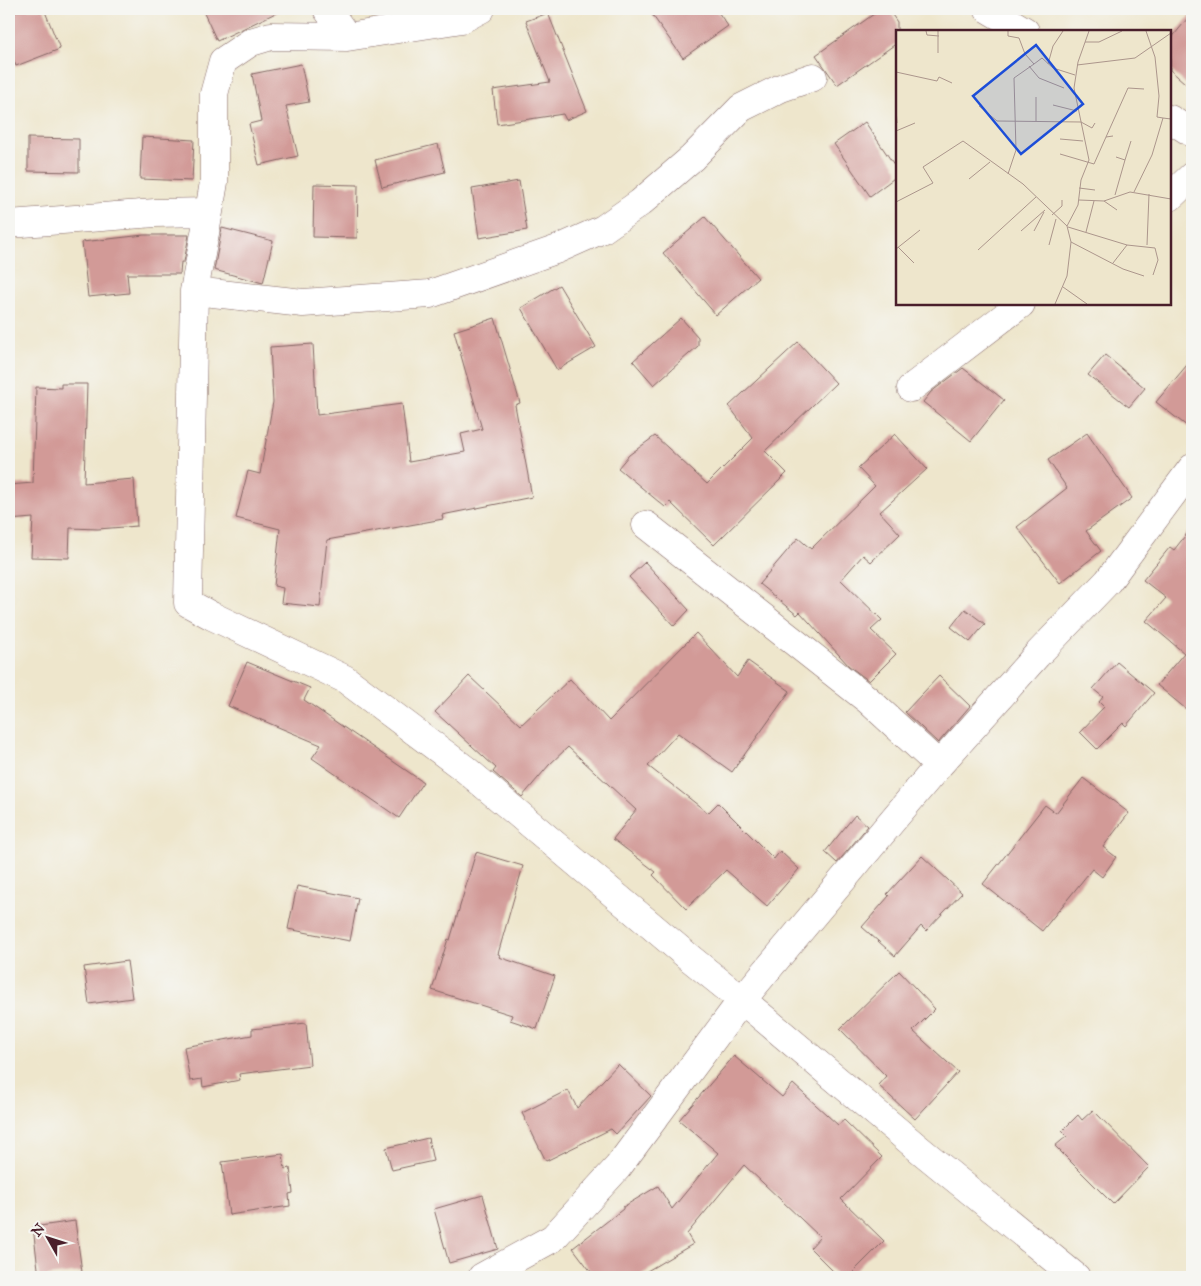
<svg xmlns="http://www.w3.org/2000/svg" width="1201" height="1286" font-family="'IM FELL Great Primer',serif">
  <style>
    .building { fill: #d29a97 }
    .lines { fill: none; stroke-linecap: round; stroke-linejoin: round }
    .street-casing { stroke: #836563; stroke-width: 29 }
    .street { stroke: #fff; stroke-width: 28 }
    .inset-road { fill: none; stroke: #ac968c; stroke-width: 1 }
    .view { fill: #1d4ed8; fill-opacity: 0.15; stroke: #1d4ed8; stroke-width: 2.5 }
    .inset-edge { fill: none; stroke: #4a1f2b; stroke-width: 2.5 }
  </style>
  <rect width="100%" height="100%" fill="#f6f6f2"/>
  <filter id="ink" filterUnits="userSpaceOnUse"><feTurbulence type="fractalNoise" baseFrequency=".02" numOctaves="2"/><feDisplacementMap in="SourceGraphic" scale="10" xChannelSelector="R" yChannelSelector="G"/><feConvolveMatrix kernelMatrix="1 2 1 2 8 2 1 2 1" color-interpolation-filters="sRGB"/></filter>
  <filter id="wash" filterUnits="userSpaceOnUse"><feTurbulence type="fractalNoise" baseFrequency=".0096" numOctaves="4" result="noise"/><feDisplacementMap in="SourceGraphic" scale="20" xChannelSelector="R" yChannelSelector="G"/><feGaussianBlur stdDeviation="1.12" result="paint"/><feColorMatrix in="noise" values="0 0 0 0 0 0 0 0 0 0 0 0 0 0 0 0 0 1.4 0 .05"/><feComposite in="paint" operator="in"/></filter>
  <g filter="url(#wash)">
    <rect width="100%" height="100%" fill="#eee6cc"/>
    <g id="blocks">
      <!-- building -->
      <path class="building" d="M 23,9 L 44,9 L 60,49 L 16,66 L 9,49 L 9,15 Z
        M 202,9 L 284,9 L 217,41 Z
        M 648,9 L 716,9 L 728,26 L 683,58 Z
        M 881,9 L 888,9 L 897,22 L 897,43 L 837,85 L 816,55 Z
        M 548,13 L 587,111 L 566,120 L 563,114 L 497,124 L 493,90 L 550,82 L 526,21 Z
        M 1192,13 L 1192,89 L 1170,70 L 1170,40 Z
        M 301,64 L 309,102 L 286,106 L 298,156 L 259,165 L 249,124 L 261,121 L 252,74 Z
        M 865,122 L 897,169 L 897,176 L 870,196 L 834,144 Z
        M 142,137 L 194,140 L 192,181 L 140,179 Z
        M 28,138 L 79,139 L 79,172 L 28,171 Z
        M 438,144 L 445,172 L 382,187 L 375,160 Z
        M 519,181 L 527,230 L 479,238 L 472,189 Z
        M 314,184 L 358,185 L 357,238 L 313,237 Z
        M 705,217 L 758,278 L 716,315 L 663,253 Z
        M 222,228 L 273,241 L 263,283 L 214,270 Z
        M 144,235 L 189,235 L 184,262 L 181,262 L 180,274 L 127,274 L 129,293 L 88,297 L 82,242 Z
        M 559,285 L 596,347 L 557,370 L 521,308 Z
        M 495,318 L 520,403 L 515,405 L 532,497 L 442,515 L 443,519 L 327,540 L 320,607 L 281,603 L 283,588 L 274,586 L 280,529 L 236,518 L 248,471 L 260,474 L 273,402 L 270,347 L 313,344 L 317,415 L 402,404 L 409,462 L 465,452 L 461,434 L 482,429 L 454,331 Z
        M 681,318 L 698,337 L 698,346 L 654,385 L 633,361 Z
        M 798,342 L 836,383 L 765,451 L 787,473 L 714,545 L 670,502 L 665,507 L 618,468 L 629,455 L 655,436 L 707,484 L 753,438 L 729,406 Z
        M 1105,355 L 1145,388 L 1129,407 L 1088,375 Z
        M 1192,359 L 1192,430 L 1156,402 Z
        M 963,368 L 1004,400 L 971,441 L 923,402 L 931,392 Z
        M 61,384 L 87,384 L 84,483 L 134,479 L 137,526 L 98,529 L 70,528 L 69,558 L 31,557 L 33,518 L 9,520 L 9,485 L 33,483 L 36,387 L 61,388 Z
        M 1087,433 L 1132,498 L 1086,531 L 1101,551 L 1060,583 L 1017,527 L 1067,488 L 1048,460 Z
        M 895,434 L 927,469 L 880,512 L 900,534 L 871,562 L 863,555 L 841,580 L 882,620 L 871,630 L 896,654 L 869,681 L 849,666 L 800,612 L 797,615 L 759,584 L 798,538 L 811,549 L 875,486 L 858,468 Z
        M 1192,527 L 1192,714 L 1157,685 L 1184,653 L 1146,621 L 1166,598 L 1143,580 L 1170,547 L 1174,550 Z
        M 645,562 L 689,610 L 674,626 L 629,577 Z
        M 965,609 L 985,624 L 970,642 L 951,627 Z
        M 696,633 L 737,677 L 748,661 L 790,691 L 732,772 L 678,733 L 648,766 L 708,813 L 718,803 L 774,859 L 780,851 L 799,869 L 767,906 L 726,870 L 686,909 L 653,875 L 656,872 L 613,839 L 636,810 L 568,747 L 549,765 L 522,797 L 493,772 L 496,768 L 435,712 L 469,676 L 521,725 L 570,679 L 609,721 Z
        M 247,662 L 310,688 L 304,700 L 423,782 L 399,818 L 312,758 L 321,745 L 228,706 Z
        M 1117,662 L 1154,693 L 1126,726 L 1123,723 L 1097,749 L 1080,732 L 1104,707 L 1099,702 L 1103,697 L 1093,689 Z
        M 939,676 L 970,706 L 938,743 L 905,712 Z
        M 1083,778 L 1129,813 L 1103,847 L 1116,857 L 1102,877 L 1092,869 L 1042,931 L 983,884 L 1045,805 L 1056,813 Z
        M 855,815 L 868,826 L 837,863 L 825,852 Z
        M 476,852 L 523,866 L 498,954 L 500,955 L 499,957 L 555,976 L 537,1029 L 510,1020 L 512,1015 L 432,990 L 448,939 L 450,940 Z
        M 922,856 L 962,893 L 926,931 L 921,926 L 895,956 L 862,927 L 889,896 L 887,894 Z
        M 297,886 L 358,898 L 350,941 L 288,929 Z
        M 127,961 L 132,998 L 89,1004 L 84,967 Z
        M 899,971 L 935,1009 L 913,1031 L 958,1072 L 915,1119 L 878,1085 L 886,1076 L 840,1029 Z
        M 306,1023 L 310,1065 L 239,1074 L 240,1080 L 203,1087 L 202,1079 L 190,1081 L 184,1047 L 252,1035 L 252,1029 Z
        M 734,1056 L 782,1097 L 793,1084 L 838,1125 L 844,1120 L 882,1157 L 841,1199 L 884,1241 L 848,1277 L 839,1277 L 810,1248 L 820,1237 L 744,1165 L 687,1234 L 693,1244 L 637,1277 L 595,1277 L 573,1248 L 623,1209 L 623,1207 L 658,1186 L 672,1209 L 718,1153 L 679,1120 Z
        M 618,1064 L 651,1096 L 616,1134 L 611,1129 L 546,1161 L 522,1113 L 568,1090 L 577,1108 Z
        M 1093,1110 L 1149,1167 L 1113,1204 L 1055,1146 L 1067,1136 L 1062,1131 L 1078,1115 L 1082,1120 Z
        M 428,1138 L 433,1161 L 392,1170 L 386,1148 Z
        M 283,1154 L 285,1169 L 290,1168 L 293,1193 L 289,1194 L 290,1206 L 229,1215 L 222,1162 Z
        M 483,1195 L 498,1249 L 449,1263 L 434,1209 Z
        M 75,1221 L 82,1272 L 39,1277 L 33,1227 Z"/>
    </g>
  </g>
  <g filter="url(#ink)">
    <use href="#blocks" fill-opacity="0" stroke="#836563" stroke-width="1"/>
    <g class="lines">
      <defs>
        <path id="street" d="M 327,9 L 347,37
          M 988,9 L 1025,31
          M 1170,119 L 1192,133
          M 1170,197 L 1192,176
          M 209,212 L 194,291 L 188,603 L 212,616 L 345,679 L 465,769 L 691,959 L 742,1000 L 919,1149 L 1076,1277
          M 9,224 L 155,213 L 209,212 L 214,182 L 214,94 L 223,61 L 251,42 L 271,36 L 347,37 L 462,19 L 481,9
          M 194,291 L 303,303 L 430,294 L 558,249 L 603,229 L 640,203 L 692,158 L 741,108 L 781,88 L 813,77
          M 911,388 L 1021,304
          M 646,525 L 868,700 L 939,765
          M 482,1277 L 553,1238 L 618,1167 L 742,1000 L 939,765 L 1037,655 L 1108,581 L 1192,468"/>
      </defs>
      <!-- street casing -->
      <use href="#street" class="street-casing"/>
      <!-- street -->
      <use href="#street" class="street"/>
    </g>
  </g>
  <!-- overview -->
  <g transform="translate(896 30)">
    <rect width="275" height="275" fill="#eee6cc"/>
    <path class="inset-road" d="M 30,1 L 31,5 L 43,6M 42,1 L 42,23M 112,1 L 112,6 L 123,8 L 129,24 L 138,34 L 146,28 L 157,38 L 179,45M 250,1 L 259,27 L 263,66 L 261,87 L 267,88M 189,12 L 203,12 L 226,1M 152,34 L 157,16 L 167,1M 181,35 L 239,28 L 275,3M 133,36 L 143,48 L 168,58M 0,42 L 41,51 L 43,47 L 56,53M 157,75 L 181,81M 83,76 L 101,91 L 185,92 L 196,98 L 199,93M 0,78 L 1,93M 140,91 L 140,67M 0,101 L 19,93M 210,107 L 232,58 L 248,59M 164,109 L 187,111M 164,124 L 198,134 L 210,107 L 217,106M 220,127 L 229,130 L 235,111M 112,144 L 120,120 L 118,48 L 138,34M 73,149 L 94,132M 183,158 L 199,160M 238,162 L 256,125 L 267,88 L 275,89M 219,165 L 229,130M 183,170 L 208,171 L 234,162 L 275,169M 208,171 L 221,180M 0,172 L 37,153 L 27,137 L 67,111 L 127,154 L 171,196M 156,185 L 166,176 L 166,170M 172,197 L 231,215 L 259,218 L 262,230 L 257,245M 125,201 L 149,180M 138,201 L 148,182M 190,202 L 198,171M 175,212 L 227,239 L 248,246M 153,215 L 160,189M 251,215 L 253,164M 2,217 L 18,233M 0,219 L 24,200M 82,220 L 140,167M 217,233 L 231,215M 167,257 L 191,274M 159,274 L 171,246 L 175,212 L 171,196 L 182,175 L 185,150 L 193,130 L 178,58 L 182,32 L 193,1"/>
    <path class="view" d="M 140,15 L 187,74 L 125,124 L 77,66 Z"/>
    <rect width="275" height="275" class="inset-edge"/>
  </g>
  <!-- margin -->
  <rect width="1201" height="1286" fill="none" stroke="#f6f6f2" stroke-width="30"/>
  <!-- north arrow -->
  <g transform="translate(48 1238) rotate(309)" stroke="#f6f6f2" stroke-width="4" paint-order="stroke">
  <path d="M0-4L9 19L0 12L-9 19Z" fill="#4a1f2b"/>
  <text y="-8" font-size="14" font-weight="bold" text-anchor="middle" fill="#4a1f2b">N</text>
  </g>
</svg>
